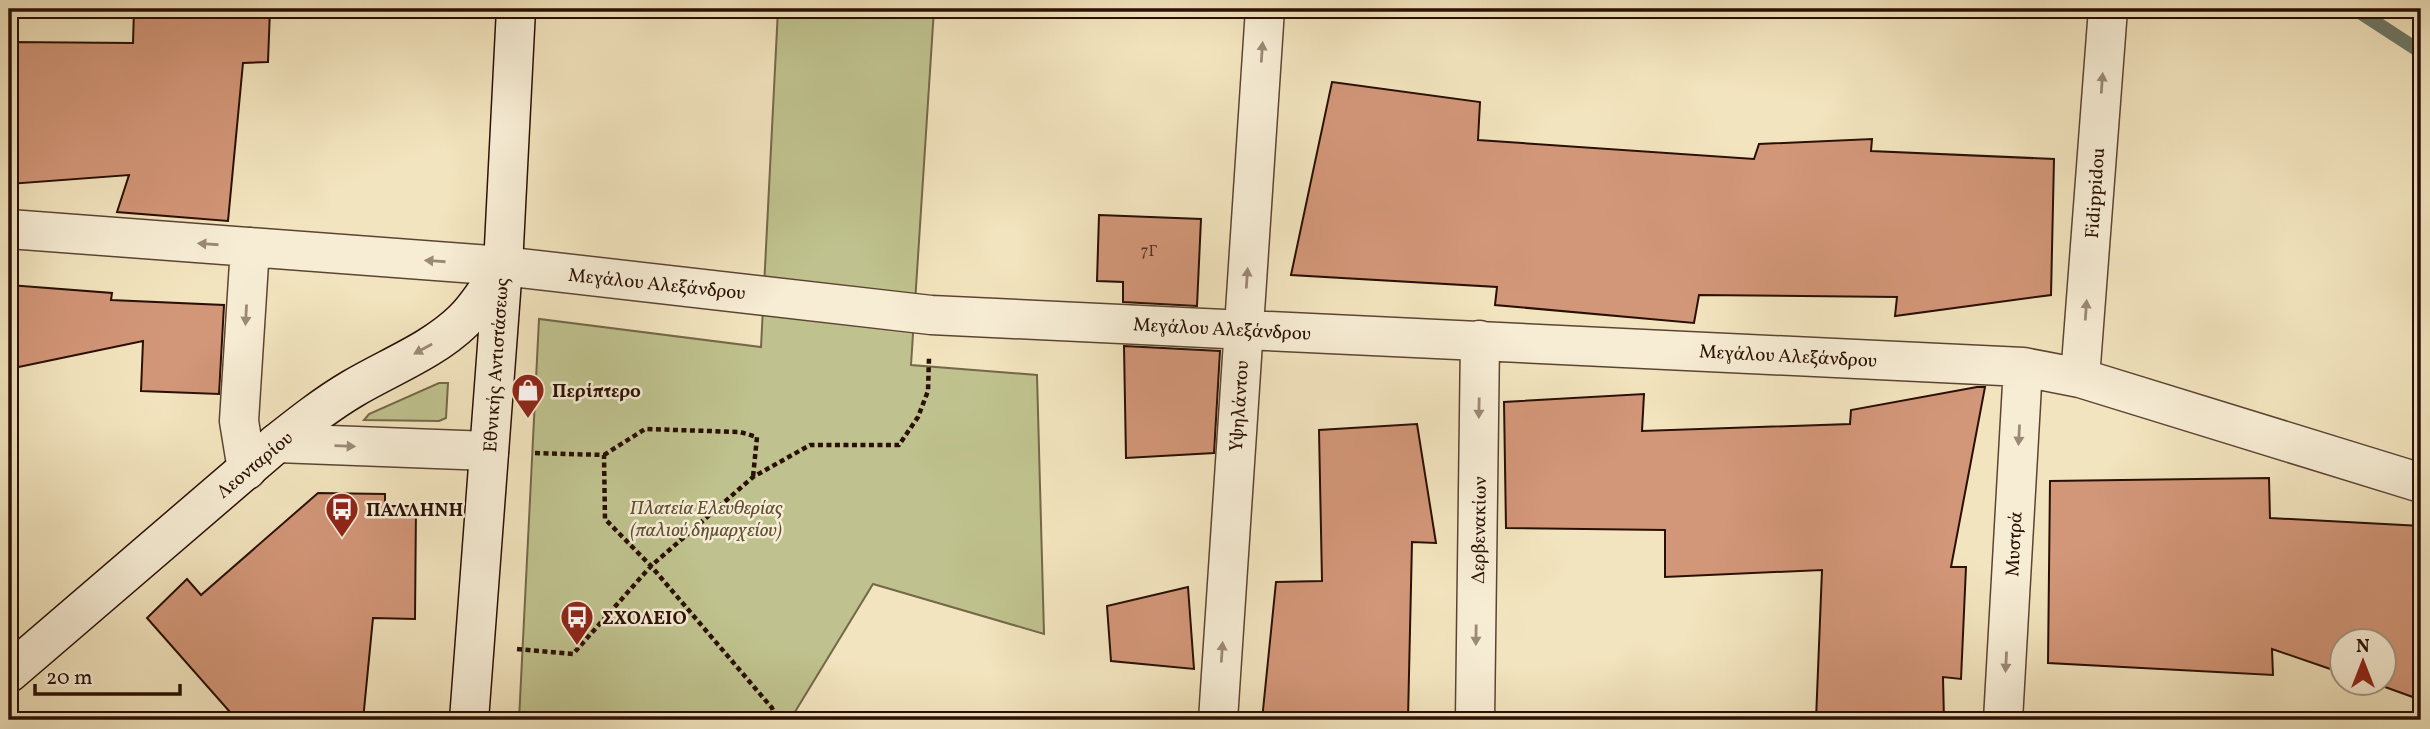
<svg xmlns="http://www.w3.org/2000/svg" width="2430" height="729" font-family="Vollkorn,serif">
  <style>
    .green { fill: #bfc28e; stroke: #746849; stroke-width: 2 }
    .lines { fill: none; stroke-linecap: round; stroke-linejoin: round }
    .stream { stroke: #6e7969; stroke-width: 14 }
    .building { fill: #d29678; stroke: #2a0f04; stroke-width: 2 }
    .street-casing { stroke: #5c4432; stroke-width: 41 }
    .secondary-casing { stroke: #2a0f04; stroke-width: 41 }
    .path { stroke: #2a0f04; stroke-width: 4.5; stroke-dasharray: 5 3.5; stroke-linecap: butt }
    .street { stroke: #f7edd5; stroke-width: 38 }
    .secondary { stroke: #f7edd5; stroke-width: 38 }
    .oneway { fill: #9b8977 }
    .labels { text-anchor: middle; stroke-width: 5; stroke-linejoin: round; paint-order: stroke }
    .number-label { font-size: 16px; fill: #543121 }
    .street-label { font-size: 19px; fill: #2a0f04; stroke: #f7edd5 }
    .poi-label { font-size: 19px; font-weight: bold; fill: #2a0f04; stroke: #f7edd5; text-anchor: start }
    .park-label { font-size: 19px; font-style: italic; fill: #5e4e34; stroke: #f7edd5 }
  </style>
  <rect width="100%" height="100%" fill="#f2e4be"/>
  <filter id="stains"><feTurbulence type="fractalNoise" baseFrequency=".00286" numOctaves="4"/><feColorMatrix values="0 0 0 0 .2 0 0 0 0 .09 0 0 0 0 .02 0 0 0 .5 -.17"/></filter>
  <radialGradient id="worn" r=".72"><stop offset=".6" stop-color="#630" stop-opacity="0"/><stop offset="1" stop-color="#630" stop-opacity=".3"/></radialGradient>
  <!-- green -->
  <path class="green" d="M 778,9 L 934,9 L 911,365 L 1037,375 L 1044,634 L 873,584 L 790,720 L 519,720 L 539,319 L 761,347 Z
    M 439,383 L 448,383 L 446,418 L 439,421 L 364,420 L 369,414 Z"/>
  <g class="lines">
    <!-- stream -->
    <path class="stream" d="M 2355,9 L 2421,52"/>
  </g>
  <!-- building -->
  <path class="building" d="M 134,9 L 270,9 L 268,62 L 243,63 L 228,221 L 117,212 L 129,175 L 9,184 L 9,42 L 133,43 Z
    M 1332,82 L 1480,102 L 1478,140 L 1754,159 L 1759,144 L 1872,139 L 1871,151 L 2054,159 L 2051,295 L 1895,316 L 1897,297 L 1699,295 L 1694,323 L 1495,305 L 1497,287 L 1291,275 Z
    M 1099,215 L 1201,219 L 1197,306 L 1123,302 L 1123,282 L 1097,281 Z
    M 9,285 L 112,293 L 111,300 L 224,305 L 219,394 L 141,391 L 143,341 L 9,369 Z
    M 1124,346 L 1220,351 L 1214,453 L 1126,458 Z
    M 1977,387 L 1985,387 L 1951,567 L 1966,567 L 1961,679 L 1943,677 L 1944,720 L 1816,720 L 1822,570 L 1665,577 L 1665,530 L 1506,528 L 1504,402 L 1644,394 L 1642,431 L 1850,424 L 1851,410 Z
    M 1417,424 L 1436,543 L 1412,542 L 1408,719 L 1262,720 L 1276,582 L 1322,581 L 1319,430 Z
    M 2269,478 L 2270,518 L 2421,526 L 2421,700 L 2374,683 L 2384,683 L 2384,641 L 2342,641 L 2342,673 L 2272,649 L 2273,675 L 2048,663 L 2050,481 Z
    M 318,493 L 385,494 L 385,506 L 416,506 L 415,619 L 373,618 L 363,720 L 237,720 L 147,618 L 187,579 L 201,595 Z
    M 1188,587 L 1194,669 L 1111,661 L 1107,606 Z"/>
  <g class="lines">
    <defs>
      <path id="street" d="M 9,229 L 503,266 L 931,315 L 2023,367 L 2080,378 L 2421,483
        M 2080,378 L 2108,9
        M 277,443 L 489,451
        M 247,470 L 239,421 L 250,247
        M 1218,720 L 1265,9
        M 1475,720 L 1480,340
        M 2003,720 L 2023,367"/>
      <path id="secondary" d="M 9,673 L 277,443 C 301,424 325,405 352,389 C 389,367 432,351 463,321 C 479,305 490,287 501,268
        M 469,720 L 503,266 L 516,9"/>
    </defs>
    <!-- street casing -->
    <use href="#street" class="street-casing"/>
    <!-- secondary casing -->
    <use href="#secondary" class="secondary-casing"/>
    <!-- path -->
    <path class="path" d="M 535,453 L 604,455 L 605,519 L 651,566 L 772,708 L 777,720
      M 604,455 L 645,429 L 740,432 L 757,437 L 753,477
      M 517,649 L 573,654 L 651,566 L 753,477 L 810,445 L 899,445 L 918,417 L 928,391 L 929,358"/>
    <!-- street -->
    <use href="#street" class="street"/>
    <!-- secondary -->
    <use href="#secondary" class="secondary"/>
  </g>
  <!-- one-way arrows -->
  <defs><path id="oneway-solid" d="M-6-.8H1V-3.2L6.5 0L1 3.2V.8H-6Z" transform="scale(1.75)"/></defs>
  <g class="oneway">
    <use href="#oneway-solid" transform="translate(1262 52) rotate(-86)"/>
    <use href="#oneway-solid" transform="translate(2102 83) rotate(-86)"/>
    <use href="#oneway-solid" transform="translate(208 244) rotate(-176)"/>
    <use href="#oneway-solid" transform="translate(435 261) rotate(-176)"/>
    <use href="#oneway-solid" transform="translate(1247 278) rotate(-86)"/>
    <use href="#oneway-solid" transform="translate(2086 310) rotate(-86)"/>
    <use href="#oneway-solid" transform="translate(246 315) rotate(93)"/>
    <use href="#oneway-solid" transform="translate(423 349) rotate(151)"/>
    <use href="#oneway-solid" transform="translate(1479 408) rotate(91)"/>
    <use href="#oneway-solid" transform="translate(2019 435) rotate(93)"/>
    <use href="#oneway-solid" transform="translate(345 446) rotate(2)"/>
    <use href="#oneway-solid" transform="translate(1476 635) rotate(91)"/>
    <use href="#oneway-solid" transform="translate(1222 652) rotate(-86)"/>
    <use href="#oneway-solid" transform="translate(2006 662) rotate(93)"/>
  </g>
  <!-- icons -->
  <defs>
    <symbol id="shop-pin" viewBox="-11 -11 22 30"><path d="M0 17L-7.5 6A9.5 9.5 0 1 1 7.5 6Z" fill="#8f2418" stroke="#f7edd5"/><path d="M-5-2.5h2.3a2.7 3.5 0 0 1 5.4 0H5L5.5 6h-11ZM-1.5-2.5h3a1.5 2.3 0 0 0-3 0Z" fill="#fff"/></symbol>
    <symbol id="bus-pin" viewBox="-11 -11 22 30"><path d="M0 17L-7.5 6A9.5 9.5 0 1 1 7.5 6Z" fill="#8f2418" stroke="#f7edd5"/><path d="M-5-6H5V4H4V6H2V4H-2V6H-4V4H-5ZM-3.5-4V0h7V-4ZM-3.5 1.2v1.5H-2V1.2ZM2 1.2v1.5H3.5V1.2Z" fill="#fff"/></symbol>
  </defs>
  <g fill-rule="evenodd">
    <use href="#shop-pin" x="509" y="371" width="38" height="52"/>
    <use href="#bus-pin" x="323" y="490" width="38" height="52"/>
    <use href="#bus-pin" x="558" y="598" width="38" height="52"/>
  </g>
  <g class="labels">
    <!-- number labels -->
    <g class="number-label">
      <text x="1149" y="256">7Γ</text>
    </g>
    <!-- street labels -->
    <g class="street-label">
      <text transform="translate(2094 193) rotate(-86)" y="7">Fidippidou</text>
      <text transform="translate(657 283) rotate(6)" y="7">Μεγάλου Αλεξάνδρου</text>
      <text transform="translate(1222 328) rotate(3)" y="7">Μεγάλου Αλεξάνδρου</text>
      <text transform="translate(1788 355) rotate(3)" y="7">Μεγάλου Αλεξάνδρου</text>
      <text transform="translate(495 365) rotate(-86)" y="7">Εθνικής Αντιστάσεως</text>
      <text transform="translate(1238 406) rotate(-86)" y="7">Υψηλάντου</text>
      <text transform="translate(254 464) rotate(-40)" y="7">Λεονταρίου</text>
      <text transform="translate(1478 530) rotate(-89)" y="7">Δερβενακίων</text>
      <text transform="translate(2013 544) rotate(-87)" y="7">Μυστρά</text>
    </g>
    <!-- poi labels -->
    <g class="poi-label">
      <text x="552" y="397">Περίπτερο</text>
      <text x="366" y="516">ΠΑΛΛΗΝΗ</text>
      <text x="602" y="624">ΣΧΟΛΕΙΟ</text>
    </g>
    <!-- park labels -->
    <g class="park-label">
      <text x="706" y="514">Πλατεία Ελευθερίας<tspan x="706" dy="22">(παλιού δημαρχείου)</tspan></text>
    </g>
  </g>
  <!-- margin -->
  <rect width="2430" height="729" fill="none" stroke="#f2e4be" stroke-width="35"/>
  <rect x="10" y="10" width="2409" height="708" fill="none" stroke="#2a0f04" stroke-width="3.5"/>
  <rect x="18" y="18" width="2395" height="694" fill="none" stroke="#2a0f04" stroke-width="2"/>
  <!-- north arrow -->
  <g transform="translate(2363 662)"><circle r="33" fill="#f7edd5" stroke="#a59481" stroke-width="2"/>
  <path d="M0-5L12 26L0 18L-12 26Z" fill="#8f2418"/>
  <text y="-10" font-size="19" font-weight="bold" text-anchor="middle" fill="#2a0f04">N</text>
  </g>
  <!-- scale -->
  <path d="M35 684v10h145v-10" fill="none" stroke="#2a0f04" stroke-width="3.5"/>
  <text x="46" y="684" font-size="21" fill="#2a0f04" stroke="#f7edd5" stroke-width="5" paint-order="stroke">20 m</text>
  <rect width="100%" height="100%" filter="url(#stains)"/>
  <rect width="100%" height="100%" fill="url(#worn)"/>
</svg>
